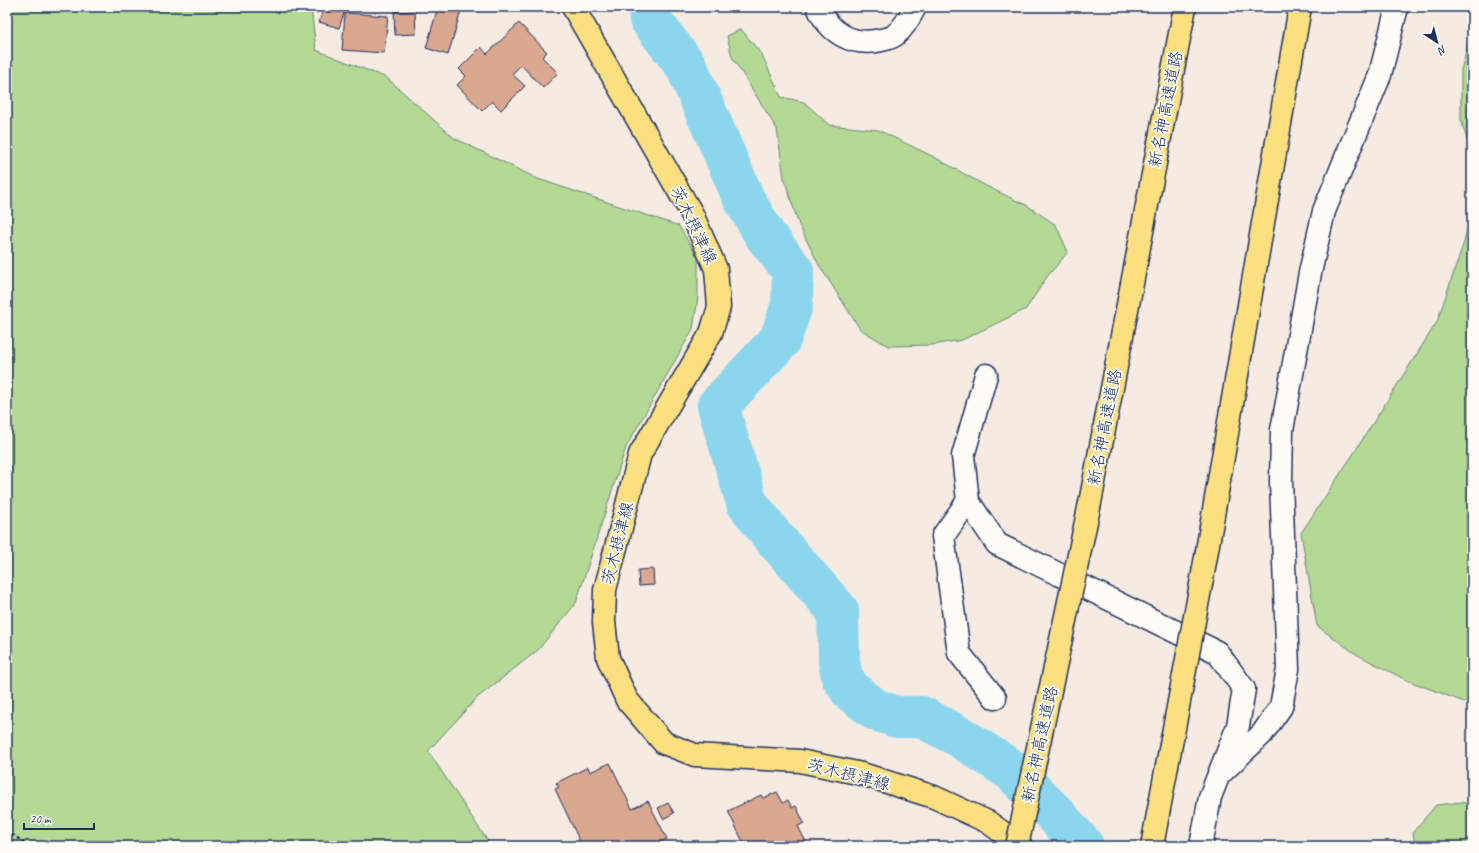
<svg xmlns="http://www.w3.org/2000/svg" width="1479" height="853" font-family="Caveat,'Klee One',sans-serif">
  <style>
    .green { fill: #b4d994; stroke: #688479 }
    .lines { fill: none; stroke-linecap: round; stroke-linejoin: round }
    .river { stroke: #8cd6ed; stroke-width: 42 }
    .building { fill: #daa78f; stroke: #1b2f5e }
    .minor-casing { stroke: #1b2f5e; stroke-width: 25 }
    .major-casing { stroke: #1b2f5e; stroke-width: 25 }
    .highway-casing { stroke: #1b2f5e; stroke-width: 25 }
    .path { stroke: #1b2f5e; stroke-width: 2.5; stroke-dasharray: 3 3; stroke-linecap: butt }
    .minor { stroke: #fdfcf7; stroke-width: 22 }
    .major { stroke: #fce080; stroke-width: 22 }
    .highway { stroke: #fce080; stroke-width: 22 }
    .highway-bridge-casing { stroke: #1b2f5e; stroke-width: 25; stroke-linecap: butt }
    .highway-bridge { stroke: #fce080; stroke-width: 22 }
    .labels { text-anchor: middle; stroke-width: 3.5; stroke-linejoin: round; paint-order: stroke }
    .street-label { font-size: 17px; fill: #1b2f5e; stroke: #fdfcf7 }
  </style>
  <rect width="100%" height="100%" fill="#f6ebe2"/>
  <filter id="ink" filterUnits="userSpaceOnUse"><feTurbulence type="fractalNoise" baseFrequency=".025" numOctaves="2"/><feDisplacementMap in="SourceGraphic" scale="8" xChannelSelector="R" yChannelSelector="G"/><feConvolveMatrix kernelMatrix="1 2 1 2 8 2 1 2 1" color-interpolation-filters="sRGB"/></filter>
  <g filter="url(#ink)">
    <!-- green -->
    <path class="green" d="M 7,7 L 311,7 L 316,50 L 387,78 L 454,138 L 538,179 L 679,226 L 698,258 L 698,297 L 693,329 L 626,447 L 576,603 L 538,650 L 477,698 L 428,751 L 491,846 L 7,846 Z
      M 741,29 L 762,55 L 781,97 L 804,102 L 829,125 L 878,130 L 932,156 L 988,187 L 1028,206 L 1056,225 L 1068,252 L 1046,278 L 1026,309 L 962,340 L 932,345 L 888,346 L 860,329 L 819,265 L 799,225 L 784,178 L 777,129 L 732,57 L 727,36 Z
      M 1472,30 L 1472,156 L 1461,120 L 1461,70 Z
      M 1472,206 L 1472,705 L 1406,680 L 1356,654 L 1317,626 L 1301,533 L 1352,456 L 1437,322 L 1464,242 Z
      M 1462,802 L 1472,806 L 1472,846 L 1415,846 L 1413,832 L 1436,805 Z"/>
    <g class="lines">
      <!-- river -->
      <path class="river" d="M 649,7 L 650,19 L 686,66 L 744,199 L 765,235 L 793,271 L 792,305 L 780,340 L 718,406 L 747,503 L 770,533 L 838,611 L 839,662 L 842,677 L 851,691 L 876,710 L 897,717 L 922,717 L 960,737 L 1011,770 L 1053,812 L 1083,846"/>
    </g>
    <!-- building -->
    <path class="building" d="M 324,7 L 346,7 L 339,28 L 319,22 Z
      M 438,7 L 462,7 L 448,55 L 426,48 Z
      M 415,11 L 416,34 L 395,35 L 394,12 Z
      M 345,13 L 388,16 L 384,53 L 342,50 Z
      M 519,23 L 547,52 L 542,57 L 558,73 L 543,88 L 521,65 L 512,74 L 525,86 L 501,110 L 492,101 L 482,111 L 457,85 L 466,76 L 459,69 L 481,47 L 487,54 Z
      M 653,569 L 654,585 L 639,586 L 638,570 Z
      M 610,763 L 632,809 L 648,801 L 667,839 L 652,846 L 582,846 L 555,789 L 559,787 L 556,783 L 588,767 L 590,772 Z
      M 777,792 L 783,803 L 788,800 L 792,808 L 796,806 L 804,823 L 798,826 L 808,846 L 745,846 L 728,811 L 761,795 L 763,798 Z
      M 668,803 L 674,813 L 663,819 L 658,808 Z"/>
    <g class="lines">
      <defs>
        <path id="minor" d="M 818,7 C 829,33 853,47 881,40 C 885,39 892,38 895,35 C 904,28 910,17 915,7
          M 986,375 L 963,456 L 968,501 L 997,544 L 1217,652 L 1244,689 L 1238,726 L 1210,797 L 1201,846
          M 968,501 L 943,536 L 959,653 L 995,698
          M 1221,773 L 1262,734 L 1281,707 L 1288,669 L 1281,482 L 1282,430 L 1310,273 L 1324,211 L 1380,75 L 1397,7"/>
        <path id="major" d="M 573,7 L 692,214 L 716,269 L 719,307 L 711,333 L 640,454 L 605,590 L 604,622 L 608,658 L 627,700 L 664,743 L 695,755 L 800,761 L 862,774 L 934,797 L 988,822 L 1021,846"/>
        <path id="highway" d="M 1090,503 L 1185,7
          M 1204,568 L 1300,7"/>
      </defs>
      <!-- minor casing -->
      <use href="#minor" class="minor-casing"/>
      <!-- major casing -->
      <use href="#major" class="major-casing"/>
      <!-- highway casing -->
      <use href="#highway" class="highway-casing"/>
      <!-- path -->
      <path class="path" d="M 7,831 L 29,846"/>
      <!-- minor -->
      <use href="#minor" class="minor"/>
      <!-- major -->
      <use href="#major" class="major"/>
      <!-- highway -->
      <use href="#highway" class="highway"/>
      <defs>
        <path id="highway-bridge" d="M 1017,846 L 1090,503
          M 1152,846 L 1204,568"/>
      </defs>
      <!-- highway-bridge casing -->
      <use href="#highway-bridge" class="highway-bridge-casing"/>
      <!-- highway-bridge -->
      <use href="#highway-bridge" class="highway-bridge"/>
    </g>
  </g>
  <g class="labels">
    <!-- street labels -->
    <g class="street-label">
      <text transform="translate(1165 109) rotate(-79)" y="6">新名神高速道路</text>
      <text transform="translate(694 225) rotate(64)" y="6">茨木摂津線</text>
      <text transform="translate(1104 427) rotate(-79)" y="6">新名神高速道路</text>
      <text transform="translate(617 543) rotate(-76)" y="6">茨木摂津線</text>
      <text transform="translate(1039 744) rotate(-78)" y="6">新名神高速道路</text>
      <text transform="translate(849 774) rotate(14)" y="6">茨木摂津線</text>
    </g>
  </g>
  <!-- margin -->
  <rect width="1479" height="853" fill="none" stroke="#fdfcf7" stroke-width="24"/>
  <rect x="12" y="12" width="1455" height="829" fill="none" stroke="#1b2f5e" stroke-width="1.5" filter="url(#ink)"/>
  <!-- north arrow -->
  <g transform="translate(1437 42) rotate(144)" stroke="#fdfcf7" stroke-width="3" paint-order="stroke">
  <path d="M0-3L7 15L0 10L-7 15Z" fill="#1b2f5e"/>
  <text y="-6" font-size="11" font-weight="bold" text-anchor="middle" fill="#1b2f5e">N</text>
  </g>
  <!-- scale -->
  <path d="M24 823v6h70v-6" fill="none" stroke="#1b2f5e" stroke-width="2"/>
  <text x="30" y="823" font-size="12" fill="#1b2f5e" stroke="#fdfcf7" stroke-width="3" paint-order="stroke">20 m</text>
</svg>
